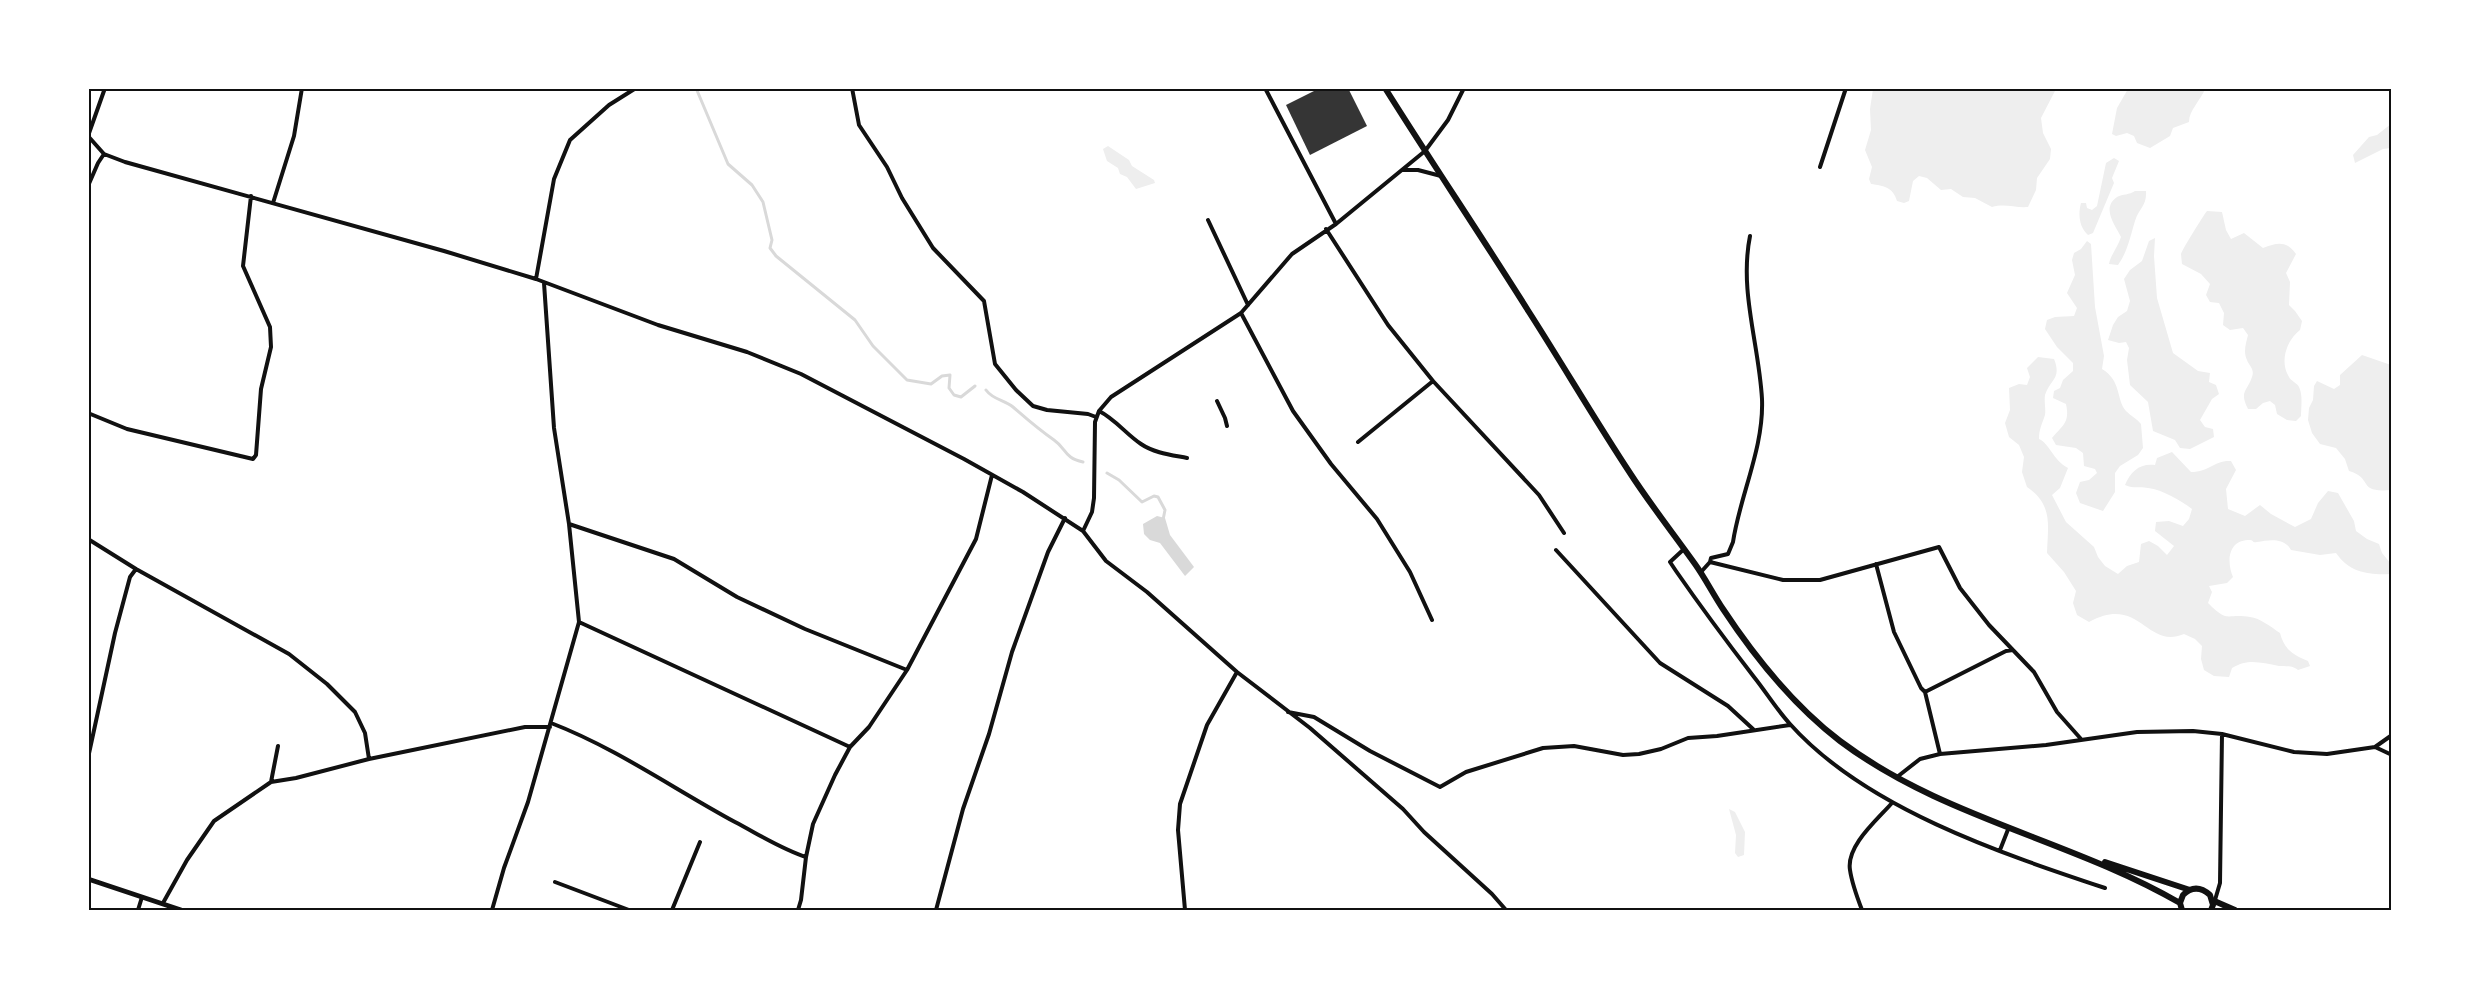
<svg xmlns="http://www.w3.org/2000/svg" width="2480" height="999" font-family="Ubuntu,sans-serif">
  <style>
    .green { fill: #eee }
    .water { fill: #d9d9d9 }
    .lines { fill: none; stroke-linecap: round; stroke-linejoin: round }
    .stream { stroke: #d9d9d9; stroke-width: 3 }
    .building { fill: #353535 }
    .minor { stroke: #111; stroke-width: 4 }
    .secondary { stroke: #111; stroke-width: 5 }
    .primary { stroke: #111; stroke-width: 6 }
    .neatline { fill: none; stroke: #111; stroke-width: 2 }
  </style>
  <rect width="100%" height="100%" fill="#fff"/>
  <!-- green -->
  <path class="green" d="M 1873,89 L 2056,89 L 2041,118 L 2043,133 L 2051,149 L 2050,159 L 2037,178 L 2036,190 L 2028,207 C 2014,208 2005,203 1992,207 L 1975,198 L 1963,197 L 1951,189 L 1941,190 L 1927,178 L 1919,176 L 1913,181 L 1909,201 L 1904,203 L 1897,201 C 1893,187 1884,186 1871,184 L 1869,179 L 1872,167 L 1865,150 L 1871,130 L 1870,109 Z
    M 2128,89 L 2128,88 L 2205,89 C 2201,100 2189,110 2189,122 L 2173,128 L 2170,136 L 2150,148 L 2137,143 L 2134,136 L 2127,133 L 2116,136 L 2112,134 L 2117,108 Z
    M 2391,124 L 2391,148 L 2383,149 L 2355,163 L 2353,155 L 2369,137 L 2377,135 Z
    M 1108,146 L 1129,160 L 1132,166 L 1154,180 L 1155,183 L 1136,189 L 1127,177 L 1120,174 L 1118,168 L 1107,161 L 1103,149 Z
    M 2114,158 L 2119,161 L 2112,178 L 2114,183 L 2093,233 L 2088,235 C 2079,227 2078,214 2081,203 L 2086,203 L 2087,208 L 2092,210 L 2097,206 L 2106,163 Z
    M 2135,191 L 2146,191 C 2147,206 2139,208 2135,221 C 2130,237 2128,251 2118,265 L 2109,264 C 2111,254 2118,247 2121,237 C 2115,225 2101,208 2117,197 C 2123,194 2129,195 2135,191 Z
    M 2207,211 L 2222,212 L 2226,230 L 2231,239 L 2244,233 L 2263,248 C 2277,243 2286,240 2296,254 L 2286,273 L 2290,282 L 2289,305 L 2295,311 L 2302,321 L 2300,330 C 2287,340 2279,361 2289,377 C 2291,381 2297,383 2299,387 C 2303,395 2301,407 2301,416 L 2296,421 L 2287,420 L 2277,414 L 2275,405 L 2270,401 L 2263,403 L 2256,409 L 2248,409 C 2239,391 2247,392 2252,377 C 2255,369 2249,366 2247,360 C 2243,352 2246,343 2248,335 L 2243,328 L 2230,330 L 2223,325 L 2224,313 L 2219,303 L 2210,302 L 2206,295 L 2210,284 L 2201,274 L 2182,264 C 2182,263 2181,255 2181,254 C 2182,250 2203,216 2207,211 Z
    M 2155,238 L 2154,256 L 2157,298 L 2173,353 L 2198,371 L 2210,373 L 2209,382 L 2216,385 L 2219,394 L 2212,399 L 2200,420 L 2205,427 L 2213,429 L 2214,437 L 2190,449 L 2180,448 L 2175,440 L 2153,431 L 2148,402 L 2130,385 L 2127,360 L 2129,348 L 2126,342 L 2119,343 L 2108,340 L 2113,325 L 2118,317 L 2127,311 L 2130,301 L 2124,279 L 2130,270 L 2142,261 L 2149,241 Z
    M 2087,241 L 2091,244 L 2095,307 L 2104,356 L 2102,369 C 2122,381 2116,400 2126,411 C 2131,416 2137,419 2141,424 L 2143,448 L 2138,455 L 2120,466 L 2115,473 L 2115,492 L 2103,511 L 2080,503 L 2076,493 L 2080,482 L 2089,480 L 2097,473 L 2095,469 L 2084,466 L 2083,453 L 2076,448 L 2056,445 L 2052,438 C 2063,425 2070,423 2066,404 L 2053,398 L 2054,391 L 2060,388 L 2063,380 L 2073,371 L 2073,363 L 2057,347 L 2045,329 L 2047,320 L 2055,317 L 2074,316 L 2077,308 L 2067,293 L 2075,275 L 2072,260 L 2074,253 L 2081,249 Z
    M 2362,355 L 2391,365 L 2391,490 C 2356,493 2374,478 2349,471 L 2345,459 L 2336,448 L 2320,444 L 2312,433 L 2308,420 L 2309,408 L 2313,400 L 2314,386 L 2317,381 L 2334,389 L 2340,385 L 2340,375 Z
    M 2038,357 L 2054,359 C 2062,379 2050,379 2045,395 C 2044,402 2046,409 2045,415 C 2042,424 2039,429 2039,439 C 2050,444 2052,459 2068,468 L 2060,488 L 2052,495 L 2066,522 L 2094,547 L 2098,557 L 2105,566 L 2118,574 L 2127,566 L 2139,562 L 2141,544 L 2149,541 L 2158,546 L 2167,555 L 2174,546 L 2155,531 L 2156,522 L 2169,521 L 2183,526 L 2189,519 L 2192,509 C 2180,500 2163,490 2148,488 C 2140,486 2134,489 2125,485 C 2131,471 2140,463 2155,465 L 2157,458 L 2172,452 L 2191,472 C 2210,472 2214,460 2231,461 L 2236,470 L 2226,489 L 2228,509 L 2245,516 L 2260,505 L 2271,514 L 2295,527 L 2311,519 L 2318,503 L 2328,491 L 2338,493 L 2354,521 L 2356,531 L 2367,539 L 2379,544 L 2382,553 L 2391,564 L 2391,574 C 2369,575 2350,573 2336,553 L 2320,555 L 2291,550 C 2284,537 2269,540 2257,542 C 2250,543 2256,540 2248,540 C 2227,541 2227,563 2233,577 L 2227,583 L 2209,586 L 2212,592 L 2208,603 C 2229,624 2226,613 2250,617 C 2260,618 2271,627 2280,633 C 2284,649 2293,655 2308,661 L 2310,666 L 2298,670 C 2291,665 2287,667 2279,666 C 2261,663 2249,658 2232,668 L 2229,677 L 2214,676 L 2204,670 L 2201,659 L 2202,646 L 2195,639 L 2184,634 C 2146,650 2140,594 2089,622 L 2077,615 L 2073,603 L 2076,591 L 2064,572 L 2047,553 C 2048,524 2053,505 2027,487 L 2022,472 L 2024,457 L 2019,445 L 2009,437 L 2005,423 L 2010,410 L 2009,388 L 2019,384 L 2027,385 L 2030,377 L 2027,368 Z
    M 1729,809 L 1735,812 L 1745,832 L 1744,855 L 1738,857 L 1735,853 L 1736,835 Z"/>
  <!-- water -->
  <path class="water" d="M 1157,516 L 1165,518 L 1170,535 L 1194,567 L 1185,576 L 1160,543 L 1150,540 L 1144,534 L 1143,524 Z"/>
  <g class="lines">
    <!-- stream -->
    <path class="stream" d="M 696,88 L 728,164 L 752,185 L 763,202 L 772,240 L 770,248 L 776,256 L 855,320 L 873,346 L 907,380 L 931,384 L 942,376 L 950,375 L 949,388 L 954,395 L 961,397 L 975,386
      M 986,390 C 993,400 1005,400 1013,407 C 1028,420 1038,429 1054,440 C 1067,449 1064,458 1083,462
      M 1107,473 L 1119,480 L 1142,502 L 1154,496 L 1158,497 L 1165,510 L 1163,520"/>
  </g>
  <!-- building -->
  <path class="building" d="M 1320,88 L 1348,88 L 1367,126 L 1310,155 L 1286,105 Z"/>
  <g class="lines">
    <!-- minor -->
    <path class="minor" d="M 105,88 L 88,136 L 104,154 L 125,162 L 444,251 L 536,279 L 658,325 L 747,352 L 801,374 L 964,459 L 1023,492 L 1083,531 L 1106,561 L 1147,592 L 1237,672 L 1310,728 L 1403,809 L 1424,832 L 1492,894 L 1506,910
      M 852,88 L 859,125 L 887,167 L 902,198 L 933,248 L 984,301 L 995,364 L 1016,390 L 1033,406 L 1047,410 L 1088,414 L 1096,417
      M 1265,88 L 1336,224
      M 1820,167 L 1846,88
      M 1404,170 L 1418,170 L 1441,176
      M 88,186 L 98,163 L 104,154
      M 273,203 L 294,136 L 302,88
      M 1208,220 L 1248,305
      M 1326,229 L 1388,325 L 1433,381 L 1358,442
      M 536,279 L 554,179 L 570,140 L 609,105 L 636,88
      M 1241,313 L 1293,411 L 1331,464 L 1377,519 L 1410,572 L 1432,620
      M 1433,381 L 1539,495 L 1564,533
      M 1217,401 L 1225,418 L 1227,426
      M 1099,411 C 1115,419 1126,434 1141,444 C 1154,453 1172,455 1187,458
      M 88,413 L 127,429 L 253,459 L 256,455 L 261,389 L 271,347 L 270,327 L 243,266 L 251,196
      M 569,524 L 674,559 L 737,597 L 805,629 L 907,670 L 976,539 L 992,475
      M 1083,531 L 1092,512 L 1094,498 L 1095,422 L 1099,411 L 1111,397 L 1241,313 L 1292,254 L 1336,224 L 1425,151 L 1448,120 L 1464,88
      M 88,539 L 136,569 L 289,654 L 327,684 L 355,712 L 365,733 L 369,759
      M 1684,549 L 1670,562 L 1676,571 C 1701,607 1727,642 1754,677 C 1766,692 1777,710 1790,724 C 1865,808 2000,853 2105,888
      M 1556,550 L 1660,663 L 1728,706 L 1753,729
      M 1710,562 L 1711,558 L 1728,554 L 1733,542 C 1740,495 1764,448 1762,399 C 1759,344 1739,291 1750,236
      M 1876,564 L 1894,632 L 1921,688 L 1925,692 L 1940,754
      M 1701,572 L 1710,562 L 1783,580 L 1820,580 L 1939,547 L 1960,588 L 1989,625 L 2034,672 L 2057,712 L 2081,739
      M 579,622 L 850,747
      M 1925,692 L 2006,651 L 2013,650
      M 1288,712 L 1314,717 L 1370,751 L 1440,787 L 1466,772 L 1543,748 L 1574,746 L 1623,755 L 1639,754 L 1661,749 L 1688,738 L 1717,736 L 1790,725
      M 551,723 C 616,748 674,789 735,822 C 758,834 781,849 806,857
      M 2375,747 L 2392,735
      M 88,758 L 115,633 L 130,577 L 136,569
      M 1897,777 L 1920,759 L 1940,754 L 2046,745 L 2137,732 L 2193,731 L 2222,734 L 2294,752 L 2327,754 L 2375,747 L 2392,755
      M 271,782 L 278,746
      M 2000,850 L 2009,827
      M 555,882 L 629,910
      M 2215,900 L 2220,883 L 2222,734
      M 163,903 L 187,860 L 214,821 L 271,782 L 296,778 L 369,759 L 525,727 L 550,727
      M 138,910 L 142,897
      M 492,910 L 504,868 L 528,802 L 579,622 L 569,524 L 554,428 L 544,283
      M 672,910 L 700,842
      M 798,910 L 801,900 L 806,857 L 813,824 L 835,775 L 850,747 L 869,727 L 907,670
      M 936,910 L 963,809 L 989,734 L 1012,652 L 1048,552 L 1065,518
      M 1185,910 L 1178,830 L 1180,804 L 1207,725 L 1237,672
      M 1862,910 C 1857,897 1852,884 1850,870 C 1846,846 1877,820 1891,804"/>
    <!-- secondary -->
    <path class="secondary" d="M 88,879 L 181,910"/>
    <!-- primary -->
    <path class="primary" d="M 1385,88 C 1432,163 1482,237 1529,312 C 1563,365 1595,420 1630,473 C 1650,504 1673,533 1695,564 C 1705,578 1713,594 1723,609 C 1756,659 1793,705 1840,741 C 1942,818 2072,840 2180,903
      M 2105,862 L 2190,890
      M 2212,900 L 2235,910
      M 2182,910 L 2180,903 L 2183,895 C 2192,886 2201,887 2210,895 L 2213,905 L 2211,910"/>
  </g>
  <!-- border -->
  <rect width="2480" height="999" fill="none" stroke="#ffffff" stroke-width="180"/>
  <rect x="90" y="90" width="2300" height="819" class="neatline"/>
</svg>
